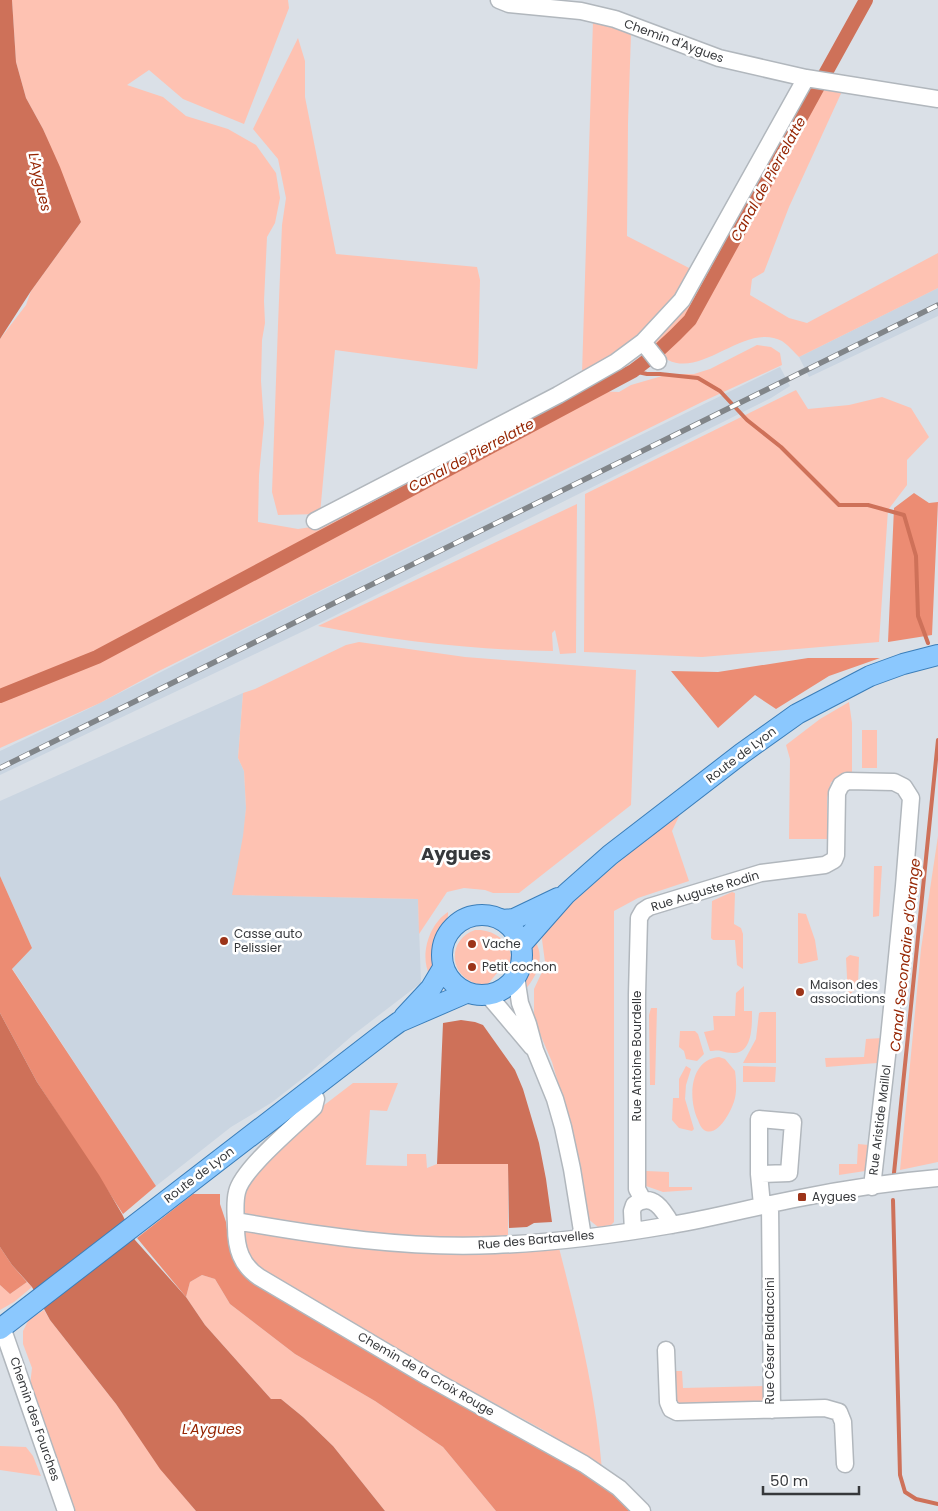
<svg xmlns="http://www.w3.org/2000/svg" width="938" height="1511" font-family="Poppins,sans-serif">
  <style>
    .built { fill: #cad5e1 }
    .green { fill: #fec2b2 }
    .forest { fill: #ec8c73 }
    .water { fill: #ce7159 }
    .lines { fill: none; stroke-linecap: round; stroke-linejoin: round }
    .stream { stroke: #ce7159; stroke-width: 4 }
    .canal { stroke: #ce7159; stroke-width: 14 }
    .minor-casing { stroke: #b1b7bd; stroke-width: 19 }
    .major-casing { stroke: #3b7eb9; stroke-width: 22 }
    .minor { stroke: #fff; stroke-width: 16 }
    .major { stroke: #8bc8fe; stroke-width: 20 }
    .rail-casing { stroke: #818589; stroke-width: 5.5 }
    .rail { stroke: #fff; stroke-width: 4; stroke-dasharray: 11; stroke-linecap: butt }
    .poi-dot { fill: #9c3419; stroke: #fff; stroke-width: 2 }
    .labels { text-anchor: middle; stroke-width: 5; stroke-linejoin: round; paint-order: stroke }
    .street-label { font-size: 12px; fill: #36383b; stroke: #fff }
    .poi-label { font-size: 12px; fill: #36383b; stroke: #fff; text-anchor: start }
    .water-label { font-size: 14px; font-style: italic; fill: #962604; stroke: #fff }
    .district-label { font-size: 18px; font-weight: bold; fill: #36383b; stroke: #fff }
  </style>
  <rect width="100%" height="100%" fill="#dae0e7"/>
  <!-- built -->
  <path class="built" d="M 938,288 L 938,316 L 809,377 L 799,357 Z
    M 780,367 L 790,386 L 771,398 L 310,628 L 0,775 L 0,751 L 88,709 L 311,596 Z
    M 243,693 L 238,758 L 244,771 L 246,808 L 239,895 L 418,899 L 421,983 L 353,1035 L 307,1075 L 271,1103 L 231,1127 L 156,1186 L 12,968 L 32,948 L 0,876 L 0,801 Z"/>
  <!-- green -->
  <path class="green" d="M 12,0 L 288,0 L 289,8 L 244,124 L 183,99 L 149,70 L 127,85 L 163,97 L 186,116 L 228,129 L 256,145 L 276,173 L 280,198 L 275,223 L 267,237 L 264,301 L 265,323 L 262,340 L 261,381 L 264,423 L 259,475 L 258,522 L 298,529 L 318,526 L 552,405 L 593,391 L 619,392 L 631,385 L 669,374 L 694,374 L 710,369 L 757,345 L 771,347 L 780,353 L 782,365 L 704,401 L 315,593 L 159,671 L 100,703 L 0,748 L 0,339 L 26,305 L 31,291 L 81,222 L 43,129 L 26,98 L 16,62 Z
    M 593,21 L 631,34 L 628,123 L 627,236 L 691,269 L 668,310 L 628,347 L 582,374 Z
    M 298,38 L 305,61 L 305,97 L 336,254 L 477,267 L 480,280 L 478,362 L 477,369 L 335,350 L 320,514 L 278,515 L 272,492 L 278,325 L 282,225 L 286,198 L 278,159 L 253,129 Z
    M 806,83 L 844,87 L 789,207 L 764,272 L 752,279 L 750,295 L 789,318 L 807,323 L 938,253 L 938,288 L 799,357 C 794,352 788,345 782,341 C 745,322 703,378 668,360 C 662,357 658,351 653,347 L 655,338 Z
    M 796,390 L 808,409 L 849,405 L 882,397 L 911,408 L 929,437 L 907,460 L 907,485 L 888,510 L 879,642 L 702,657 L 584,652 L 585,494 Z
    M 577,504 L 576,653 L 560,654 L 555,630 L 552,633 L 553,651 C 474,650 396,641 318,626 Z
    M 359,642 L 465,657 L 636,670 L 631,805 L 519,893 L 493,893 L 485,890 L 464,888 L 447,892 L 419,934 L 418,899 L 232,895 L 243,836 L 246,808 L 244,771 L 238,758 L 243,693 L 255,689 L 346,645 Z
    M 849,702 L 852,723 L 852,776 L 831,782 L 827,798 L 827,839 L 789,839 L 790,759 L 786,745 L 820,719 Z
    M 862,730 L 877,730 L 877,768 L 862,768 Z
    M 681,812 L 672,831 L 689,881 L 638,898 L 614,911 L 614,1222 L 611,1225 L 598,1227 L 587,1218 L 564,1103 L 552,1062 L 534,1020 L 534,989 L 542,972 L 545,962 L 541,932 C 586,890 632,849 681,812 Z
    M 938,836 L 938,1162 L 900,1170 L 921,949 Z
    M 874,866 L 882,866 L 879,916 L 873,917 Z
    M 732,892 L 735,893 L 734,924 L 741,928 L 743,934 L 743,969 L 737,965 L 735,940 L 713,940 L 711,938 L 712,901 Z
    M 448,912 C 449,923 442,928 438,937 C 432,950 435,964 430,976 C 419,956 429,924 448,912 Z
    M 798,913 L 806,914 L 815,940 L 818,960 L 801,964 L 798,963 Z
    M 475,930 C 499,928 522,952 505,973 L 497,973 L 488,984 C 483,984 477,985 472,982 C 448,971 449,939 475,930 Z
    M 535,941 C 546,958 536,977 525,990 L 524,981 L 528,974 L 531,953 Z
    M 850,955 L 859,957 L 858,987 L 848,996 L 846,958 Z
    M 744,986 L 744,1011 L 752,1011 C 752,1024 753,1054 733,1053 C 729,1053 725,1052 721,1051 C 717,1050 714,1051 710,1051 L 704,1032 L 714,1030 L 713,1016 L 735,1016 L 736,993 Z
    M 651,1008 L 657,1008 L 655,1085 L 650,1085 L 649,1015 Z
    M 761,1012 L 776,1012 L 776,1063 L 743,1063 L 756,1039 L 759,1013 Z
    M 680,1031 L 695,1031 L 698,1034 L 704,1054 L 697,1061 L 686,1059 L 684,1051 L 679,1047 Z
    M 882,1038 L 877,1063 L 826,1067 L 825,1058 L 864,1057 L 866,1039 Z
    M 719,1057 L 725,1059 L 735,1071 C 736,1079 737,1089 735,1098 C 733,1108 718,1139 704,1130 C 701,1128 699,1123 698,1120 C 688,1099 689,1060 719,1057 Z
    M 686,1066 L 691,1069 L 686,1085 L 685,1099 L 694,1129 L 692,1131 L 679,1128 L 672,1120 L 673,1098 L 679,1098 L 679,1079 Z
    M 743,1066 L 776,1067 L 775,1082 L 743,1082 Z
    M 353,1083 L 398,1083 L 387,1111 L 370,1110 L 366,1165 L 407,1166 L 407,1154 L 426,1154 L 427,1168 L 437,1164 L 508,1164 L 508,1240 L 436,1242 L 249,1218 L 241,1210 L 240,1188 L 306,1119 Z
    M 858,1144 L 869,1145 L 865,1171 L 839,1175 L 839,1164 L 857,1164 Z
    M 646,1171 L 669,1172 L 669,1187 L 692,1187 L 692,1190 L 663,1192 L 646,1186 Z
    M 243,1230 L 559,1248 C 578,1321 596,1394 602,1470 L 547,1432 L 288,1291 L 247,1260 Z
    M 202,1275 L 215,1279 L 230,1304 L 295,1354 L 375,1401 L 443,1447 L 496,1511 L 385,1511 L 333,1446 L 303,1417 L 281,1399 L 271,1399 L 205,1325 L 186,1297 L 190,1282 Z
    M 27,1282 L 32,1287 L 14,1302 L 0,1310 L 0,1285 L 10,1294 Z
    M 44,1310 L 50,1320 L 116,1404 L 160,1468 L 196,1511 L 71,1511 L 30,1385 L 32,1368 L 23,1344 L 23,1331 L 29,1319 Z
    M 673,1371 L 682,1371 L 683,1388 L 768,1386 L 768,1395 L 763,1403 L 687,1409 L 676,1402 Z
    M 0,1446 L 26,1447 L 33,1456 L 41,1476 L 0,1470 Z"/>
  <!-- forest -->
  <path class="forest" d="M 914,493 L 929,503 L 938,502 L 932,635 L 888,642 L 894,508 Z
    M 808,658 L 880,658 L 829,676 L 776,709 L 755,695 L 718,728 L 671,671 L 718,672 Z
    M 0,876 L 32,948 L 12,969 L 156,1186 L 123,1214 L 37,1082 L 0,1013 Z
    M 193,1194 L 220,1194 L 220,1204 L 226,1222 L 229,1245 L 235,1261 L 584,1471 L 634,1511 L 496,1511 L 443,1447 L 375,1401 L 295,1354 L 230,1304 L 215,1279 L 202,1275 L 190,1282 L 186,1297 L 137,1238 Z
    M 0,1247 L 12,1265 L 27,1282 L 10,1294 L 0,1285 Z"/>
  <!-- water -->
  <path class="water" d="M 0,0 L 12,0 L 16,62 L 26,98 L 43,129 L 60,167 L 81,222 L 31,291 L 0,339 Z
    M 0,1013 L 37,1082 L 99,1175 L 122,1214 L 135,1240 L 186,1297 L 205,1325 L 271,1399 L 281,1399 L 303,1417 L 333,1446 L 385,1511 L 196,1511 L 160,1469 L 116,1404 L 50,1320 L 32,1287 L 12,1265 L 0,1247 Z
    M 461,1020 L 475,1022 L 483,1025 L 515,1070 L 523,1089 L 539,1143 L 546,1179 L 552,1222 L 534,1223 L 527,1227 L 509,1228 L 508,1164 L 437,1164 L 443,1023 Z"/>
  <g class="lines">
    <!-- stream -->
    <path class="stream" d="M 633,371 L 647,374 L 660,374 L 698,378 L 720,391 L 747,420 L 781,447 L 839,505 L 868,505 L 904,515 L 916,556 L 918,616 L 928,643
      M 894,1173 L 938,740
      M 893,1200 L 900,1475 L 905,1492 L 916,1499 L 938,1504"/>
    <!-- canal -->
    <path class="canal" d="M 824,76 L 866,0
      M 0,696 L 97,657 L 633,371 C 654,356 672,339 690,320 L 820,83"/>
    <defs>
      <path id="minor" d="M 499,0 L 509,4 L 581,11 L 615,19 L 719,58 L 806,78 L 938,99
        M 658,361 L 643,342 L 682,300 L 806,78
        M 315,521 L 558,395 L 616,362 L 643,342
        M 516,977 L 520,1003 L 528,1024 L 535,1050 L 555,1099 L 563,1127 L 572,1169 L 583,1237
        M 488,995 L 532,1047
        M 311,1089 L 316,1099 L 314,1107 C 296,1125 242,1169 237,1192 C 234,1204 236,1216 236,1227 C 236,1248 241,1265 259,1277 L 428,1377 L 584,1464 L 619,1488 L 642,1511
        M 759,1174 L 759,1119 L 793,1122 L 789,1173 L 759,1174 L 762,1205
        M 643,1200 L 637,1189 L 637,995 L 639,918 L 643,911 L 649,907 L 761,873 L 825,865 L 834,860 L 836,855 L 837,793 L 841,785 L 847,781 L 894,782 L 904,787 L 911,798 L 904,886 L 889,1038 L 872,1187
        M 770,1204 L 772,1410
        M 236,1221 C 321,1236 408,1249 495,1245 C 553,1243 613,1235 671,1225 C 714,1218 757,1206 800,1198 C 845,1189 892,1182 938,1178
        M 633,1231 L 632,1211 L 634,1205 C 653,1191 664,1211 672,1225
        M 2,1327 L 66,1511
        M 666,1350 L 668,1402 L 671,1409 L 677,1412 L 825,1408 L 839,1412 L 843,1422 L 845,1464"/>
      <path id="major" d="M442 955a40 40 0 1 1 80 0a40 40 0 1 1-80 0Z
        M 502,920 L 514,919 L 558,898
        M 521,945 L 566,894 L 610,855 L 741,754 L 797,714 L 870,676 L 903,664 L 938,655
        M 404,1017 L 431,988 L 443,968
        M 0,1329 L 388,1030 L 399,1022 L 466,993"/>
    </defs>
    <!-- minor casing -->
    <use href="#minor" class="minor-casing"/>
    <!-- major casing -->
    <use href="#major" class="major-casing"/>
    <!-- minor -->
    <use href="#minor" class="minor"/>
    <!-- major -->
    <use href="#major" class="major"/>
    <defs>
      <path id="rail" d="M 0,768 L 938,305"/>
    </defs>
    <!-- rail casing -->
    <use href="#rail" class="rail-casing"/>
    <!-- rail -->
    <use href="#rail" class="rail"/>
  </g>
  <!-- markers -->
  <g class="poi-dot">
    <circle cx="224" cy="941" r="5"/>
    <circle cx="472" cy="944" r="5"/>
    <circle cx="472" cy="967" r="5"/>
    <circle cx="800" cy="992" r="5"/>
    <rect x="797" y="1192" width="10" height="10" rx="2.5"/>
  </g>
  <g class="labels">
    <!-- street labels -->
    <g class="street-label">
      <text transform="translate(674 41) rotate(20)" y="4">Chemin d'Aygues</text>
      <text transform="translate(741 755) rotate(-37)" y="4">Route de Lyon</text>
      <text transform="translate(705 891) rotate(-17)" y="4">Rue Auguste Rodin</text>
      <text transform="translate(637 1056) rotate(-90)" y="4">Rue Antoine Bourdelle</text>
      <text transform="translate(880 1120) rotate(-83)" y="4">Rue Aristide Maillol</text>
      <text transform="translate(199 1175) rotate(-37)" y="4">Route de Lyon</text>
      <text transform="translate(536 1240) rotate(-5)" y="4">Rue des Bartavelles</text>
      <text transform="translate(770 1341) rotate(-90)" y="4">Rue César Baldaccini</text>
      <text transform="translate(426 1374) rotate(30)" y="4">Chemin de la Croix Rouge</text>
      <text transform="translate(35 1419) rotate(71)" y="4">Chemin des Fourches</text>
    </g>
    <!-- poi labels -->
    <g class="poi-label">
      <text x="234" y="938">Casse auto<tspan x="234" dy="14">Pelissier</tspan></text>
      <text x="482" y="948">Vache</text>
      <text x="482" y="971">Petit cochon</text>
      <text x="810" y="989">Maison des<tspan x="810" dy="14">associations</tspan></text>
      <text x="812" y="1201">Aygues</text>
    </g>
    <!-- water labels -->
    <g class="water-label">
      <text transform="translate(768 179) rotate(-61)" y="5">Canal de Pierrelatte</text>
      <text transform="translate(40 182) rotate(77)" y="5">L'Aygues</text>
      <text transform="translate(471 455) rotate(-28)" y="5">Canal de Pierrelatte</text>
      <text transform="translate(905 955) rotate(-84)" y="5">Canal Secondaire d'Orange</text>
      <text x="212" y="1434">L'Aygues</text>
    </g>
    <!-- district labels -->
    <g class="district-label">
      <text x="456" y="860">Aygues</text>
    </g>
  </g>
  <!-- scale -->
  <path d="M763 1486v8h96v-8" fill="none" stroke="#36383b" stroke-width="2.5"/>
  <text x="770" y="1486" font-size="15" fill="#36383b" stroke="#ffffff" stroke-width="4" paint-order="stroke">50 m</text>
</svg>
